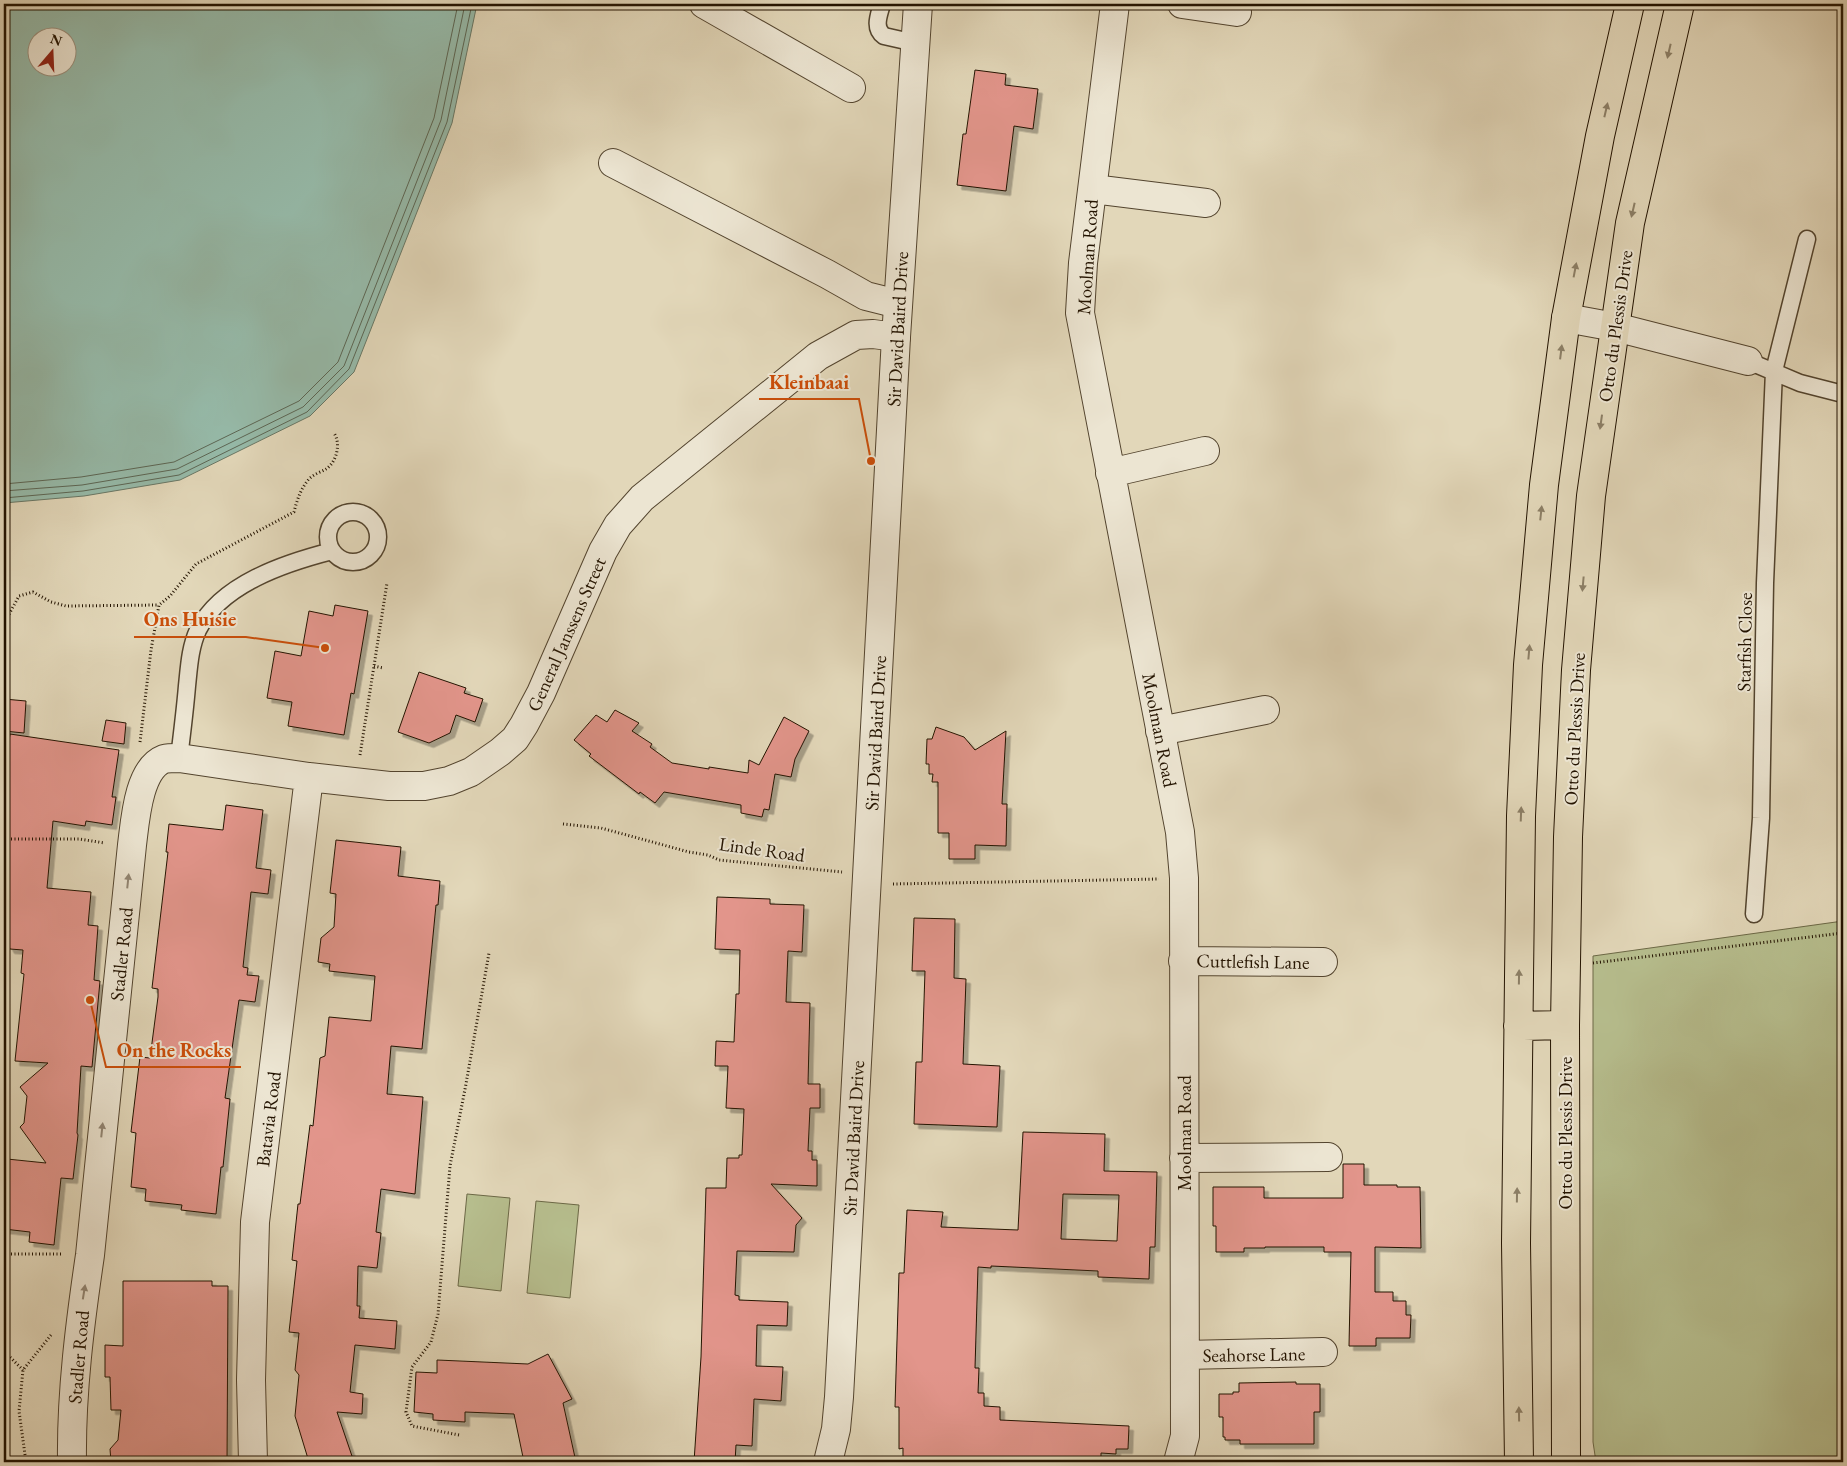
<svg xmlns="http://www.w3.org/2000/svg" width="1847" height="1466" font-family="'EB Garamond',serif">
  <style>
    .green { fill: #b6bd8d; stroke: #6c6846 }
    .water { fill: #96baa9; stroke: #687765; fill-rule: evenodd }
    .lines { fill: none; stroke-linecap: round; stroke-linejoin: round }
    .shore { stroke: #5c6654; stroke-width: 1 }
    .building { fill: #e2958b; stroke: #231300; fill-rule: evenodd; filter: url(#shadow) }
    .service-casing { stroke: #53442e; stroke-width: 19 }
    .minor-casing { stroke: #53442e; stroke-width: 30 }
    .tertiary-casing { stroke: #53442e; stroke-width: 30 }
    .primary-casing { stroke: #231300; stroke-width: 30 }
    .path { stroke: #231300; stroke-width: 3; stroke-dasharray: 1 2.5; stroke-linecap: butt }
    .service { stroke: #ece5d2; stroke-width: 16 }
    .minor { stroke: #ece5d2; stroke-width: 28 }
    .tertiary { stroke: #ece5d2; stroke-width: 28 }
    .primary { stroke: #e2d7b9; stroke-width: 28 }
    .oneway { fill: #8c7f66 }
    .oneway2 { fill: #928674 }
    .labels { text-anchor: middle; stroke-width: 4; stroke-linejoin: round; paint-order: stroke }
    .street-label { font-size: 19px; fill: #231300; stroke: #ece5d2 }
    .leader { fill: none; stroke: #ca4e0a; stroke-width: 2 }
    .callout-dot { fill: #ca4e0a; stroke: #ece5d2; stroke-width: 2 }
    .callout-label { font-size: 20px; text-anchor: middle; font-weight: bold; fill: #ca4e0a; stroke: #ece5d2; stroke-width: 4; stroke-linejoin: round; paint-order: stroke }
  </style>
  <defs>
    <filter id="shadow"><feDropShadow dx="4.5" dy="4.5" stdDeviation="0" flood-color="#0004"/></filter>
  </defs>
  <rect width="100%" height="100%" fill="#e2d7b9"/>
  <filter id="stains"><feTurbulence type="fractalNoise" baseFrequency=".004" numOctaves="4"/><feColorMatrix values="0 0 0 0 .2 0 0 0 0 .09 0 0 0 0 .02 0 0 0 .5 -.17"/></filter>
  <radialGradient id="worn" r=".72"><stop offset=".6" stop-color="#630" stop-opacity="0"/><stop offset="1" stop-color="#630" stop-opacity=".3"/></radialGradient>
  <!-- green -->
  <path class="green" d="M 1843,921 L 1843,1462 L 1596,1462 L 1593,1442 L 1593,956 Z
    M 467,1194 L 510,1198 L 501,1291 L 458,1286 Z
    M 536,1201 L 579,1205 L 570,1298 L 527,1293 Z"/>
  <!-- water -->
  <path class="water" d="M 4,4 L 477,4 L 452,123 L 354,372 L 310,416 L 180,480 L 84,496 L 4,503 ZM 38,38 L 68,38 L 68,68 L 38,68 Z"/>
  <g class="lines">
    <!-- shore -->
    <path class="shore" d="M 4,484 L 81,477 L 174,462 L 299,401 L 338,362 L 434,118 L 458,4
      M 4,491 L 82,485 L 177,469 L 303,407 L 344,366 L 441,120 L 465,4
      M 4,498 L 83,491 L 179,475 L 307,412 L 349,369 L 447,122 L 472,4"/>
  </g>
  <!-- building -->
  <path class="building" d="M 975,70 L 1006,74 L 1005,85 L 1038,89 L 1033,129 L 1014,126 L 1006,191 L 957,185 L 963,134 L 966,134 Z
    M 335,605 L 368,611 L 354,694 L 351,693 L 344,735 L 288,726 L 292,702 L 267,698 L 275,651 L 301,656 L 309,611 L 333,616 Z
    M 419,672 L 466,688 L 464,693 L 483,699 L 475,722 L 456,715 L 450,733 L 429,743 L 398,732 Z
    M 4,699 L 26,701 L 24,733 L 4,731 Z
    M 615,710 L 639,723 L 632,731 L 652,744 L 650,747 L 672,763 L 709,769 L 709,767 L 748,773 L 749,760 L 759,765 L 784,717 L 809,731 L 795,759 L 791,777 L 775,774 L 769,810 L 764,809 L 762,817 L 741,813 L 741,805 L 664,792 L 655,803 L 640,792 L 639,794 L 589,756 L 591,754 L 574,740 L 596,715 L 607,722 Z
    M 106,720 L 126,723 L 124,744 L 102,741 Z
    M 936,727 L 964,737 L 975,750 L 1006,731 L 1002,804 L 1007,804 L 1006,846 L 975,845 L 975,859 L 949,859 L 949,833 L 938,833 L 938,782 L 932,782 L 933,774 L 929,774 L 929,764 L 926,764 L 927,739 L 932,739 Z
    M 10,734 L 119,750 L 112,797 L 116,797 L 112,825 L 86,821 L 85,826 L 53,821 L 47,888 L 91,892 L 88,925 L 98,926 L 94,980 L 100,981 L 92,1067 L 81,1066 L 77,1133 L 78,1135 L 73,1179 L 61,1178 L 54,1245 L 29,1242 L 30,1232 L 4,1229 L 4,1188 L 7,1159 L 46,1163 L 20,1127 L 24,1123 L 27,1096 L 20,1087 L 48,1063 L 15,1061 L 24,974 L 21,973 L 23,950 L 10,949 L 4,938 L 4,775 Z
    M 226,805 L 263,810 L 256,868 L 271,870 L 268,894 L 251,892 L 243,967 L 248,968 L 247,975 L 259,976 L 255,1002 L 239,1000 L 225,1098 L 230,1099 L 223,1167 L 221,1167 L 216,1214 L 181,1210 L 182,1205 L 145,1201 L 146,1189 L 131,1187 L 136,1133 L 131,1132 L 140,1057 L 150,1058 L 158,997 L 158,989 L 152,988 L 168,852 L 166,852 L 169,824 L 223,830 Z
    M 336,840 L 401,847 L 398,876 L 440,881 L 438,905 L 436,905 L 422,1049 L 391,1046 L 387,1094 L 423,1097 L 415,1194 L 381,1189 L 376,1232 L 381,1233 L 377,1268 L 358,1266 L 357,1306 L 360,1306 L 359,1318 L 397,1321 L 395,1349 L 355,1345 L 350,1392 L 363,1394 L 362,1414 L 337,1412 L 354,1462 L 309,1462 L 295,1416 L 299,1375 L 295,1370 L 299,1333 L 289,1332 L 297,1261 L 292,1260 L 298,1204 L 300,1204 L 310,1125 L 313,1126 L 320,1058 L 325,1056 L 329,1017 L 371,1021 L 375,976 L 329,971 L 330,964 L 318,962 L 321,938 L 334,927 L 336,894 L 330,893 Z
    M 717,897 L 770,899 L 770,904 L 804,905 L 802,952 L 788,951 L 786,1002 L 810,1003 L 808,1084 L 820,1084 L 820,1108 L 810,1108 L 808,1151 L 812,1151 L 812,1160 L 817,1160 L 817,1186 L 771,1184 L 802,1218 L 796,1225 L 794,1252 L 737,1251 L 735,1295 L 739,1296 L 739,1300 L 788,1302 L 787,1326 L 757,1325 L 756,1366 L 783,1367 L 781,1401 L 754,1399 L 752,1446 L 736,1445 L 735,1462 L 694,1462 L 701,1357 L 706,1188 L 726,1188 L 727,1158 L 739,1158 L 739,1155 L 742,1155 L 744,1109 L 726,1108 L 728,1066 L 715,1066 L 716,1041 L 734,1042 L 736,994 L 739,994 L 740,950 L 715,949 Z
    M 914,918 L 955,919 L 954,978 L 966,979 L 963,1064 L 1000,1066 L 997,1127 L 914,1124 L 916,1062 L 922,1062 L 925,971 L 912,971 Z
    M 1023,1132 L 1105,1134 L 1104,1171 L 1157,1172 L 1155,1247 L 1150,1247 L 1149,1279 L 1098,1277 L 1098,1271 L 991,1266 L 991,1268 L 978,1267 L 975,1368 L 979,1368 L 978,1393 L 984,1393 L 984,1406 L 1000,1407 L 1000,1420 L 1129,1426 L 1128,1449 L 1116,1449 L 1116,1454 L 1101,1453 L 1101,1462 L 903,1462 L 903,1448 L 899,1449 L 899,1407 L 895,1407 L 899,1273 L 904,1273 L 907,1210 L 943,1212 L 941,1227 L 1018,1230 ZM 1063,1194 L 1119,1195 L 1117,1241 L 1061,1239 Z
    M 1343,1164 L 1364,1164 L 1364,1185 L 1397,1185 L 1397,1187 L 1420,1187 L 1421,1248 L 1375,1247 L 1375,1292 L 1393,1292 L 1393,1301 L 1406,1301 L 1406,1315 L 1411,1315 L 1410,1338 L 1376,1338 L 1376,1346 L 1349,1346 L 1351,1252 L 1324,1252 L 1324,1247 L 1265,1247 L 1265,1248 L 1244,1248 L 1244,1252 L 1216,1252 L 1216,1226 L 1213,1226 L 1213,1187 L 1264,1187 L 1264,1198 L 1343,1198 Z
    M 123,1281 L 212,1281 L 212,1286 L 228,1286 L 227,1462 L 111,1462 L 110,1449 L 118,1440 L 121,1410 L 111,1410 L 110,1377 L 105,1377 L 105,1345 L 123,1346 Z
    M 548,1354 L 572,1399 L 563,1403 L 576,1462 L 524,1462 L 514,1414 L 465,1412 L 465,1422 L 433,1420 L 433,1414 L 414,1412 L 416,1372 L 437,1373 L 437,1360 L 528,1364 Z
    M 1296,1382 L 1296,1384 L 1320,1384 L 1320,1412 L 1314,1412 L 1314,1444 L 1240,1444 L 1240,1440 L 1225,1440 L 1225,1437 L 1223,1437 L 1223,1417 L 1219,1417 L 1219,1394 L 1233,1394 L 1233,1392 L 1239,1392 L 1239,1383 Z"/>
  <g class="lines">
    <defs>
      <path id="service" d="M 882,4 C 879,15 873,28 884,36 L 915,43
        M 1748,361 L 1800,383 L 1843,394
        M328 537a25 25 0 1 1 50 0a25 25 0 1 1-50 0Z
        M 179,758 C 182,734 185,710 187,686 C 189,667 190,647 198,630 C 221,584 285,563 332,551
        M 1754,914 L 1761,818 L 1765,583 L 1774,371 L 1807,239"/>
      <path id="minor" d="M 704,4 L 851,88
        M 1115,4 L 1083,263 L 1080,313 L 1180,832 L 1184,878 L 1185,1436 L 1178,1462
        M 1182,4 L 1237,12
        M 613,163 L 827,274 L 866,296 L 898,304
        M 1093,189 L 1206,203
        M 1566,318 L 1615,327 L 1748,361
        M 1110,473 L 1205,451
        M 1160,731 L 1265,710
        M 1183,961 L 1323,962
        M 1184,1158 L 1328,1157
        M 1185,1355 L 1323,1352
        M 72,1462 C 71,1393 80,1323 90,1255 L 132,845 C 135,822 138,769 164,759 C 168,758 175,758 179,758 L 309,777 L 389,786 L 424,786 L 449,781 L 471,772 L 500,752 L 515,739 L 524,725 L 541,693 L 603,551 L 618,525 L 642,498 L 818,356 L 856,335 L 873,334 L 896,337
        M 253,1462 L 251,1380 L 255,1222 L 309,777"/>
      <path id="tertiary" d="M 828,1462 L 836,1429 L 839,1397 L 896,337 L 918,4"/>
      <path id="primary" d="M 1518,1026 L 1565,1025
        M 1519,1462 L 1516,1243 L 1519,977 L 1521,816 L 1528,665 L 1544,485 L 1566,318 L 1600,136 L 1630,4
        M 1566,1462 L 1565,1025 L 1568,837 L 1576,670 L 1591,496 L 1630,223 L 1680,4"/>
    </defs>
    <!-- service casing -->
    <use href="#service" class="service-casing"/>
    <!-- minor casing -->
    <use href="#minor" class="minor-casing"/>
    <!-- tertiary casing -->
    <use href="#tertiary" class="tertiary-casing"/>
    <!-- primary casing -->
    <use href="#primary" class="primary-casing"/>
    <!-- path -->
    <path class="path" d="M 4,608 L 8,616
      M 4,619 L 8,616 L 19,596 L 33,592 L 51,602 L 66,606 L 159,605
      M 374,666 L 383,668
      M 140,742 L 151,650 L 159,605 L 170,596 L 196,564 L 294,512 C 297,500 301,488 309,479 C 314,474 321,472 326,469 C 337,462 341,443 334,433
      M 360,755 L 387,583
      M 563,824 L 601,828 L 689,852 L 708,855 L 719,860 L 842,872
      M 4,839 L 79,839 L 105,843
      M 893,884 L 1159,879
      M 1593,963 L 1843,933
      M 4,1254 L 63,1254
      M 4,1349 L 5,1352 L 23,1370
      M 459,1435 L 412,1426 L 406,1412 L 412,1367 L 431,1342 L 438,1314 L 450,1166 L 466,1084 L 489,953
      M 26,1462 L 19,1411 L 23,1370 L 51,1335"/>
    <!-- service -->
    <use href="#service" class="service"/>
    <!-- minor -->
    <use href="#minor" class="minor"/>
    <!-- tertiary -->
    <use href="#tertiary" class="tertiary"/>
    <!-- primary -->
    <use href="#primary" class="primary"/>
  </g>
  <!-- one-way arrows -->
  <defs><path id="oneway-solid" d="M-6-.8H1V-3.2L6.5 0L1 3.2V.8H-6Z" transform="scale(1.25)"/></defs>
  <g class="oneway">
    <use href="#oneway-solid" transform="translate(1669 51) rotate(103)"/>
    <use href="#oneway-solid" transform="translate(1606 110) rotate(-77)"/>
    <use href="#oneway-solid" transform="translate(1633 210) rotate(103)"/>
    <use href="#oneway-solid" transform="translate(1575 270) rotate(-79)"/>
    <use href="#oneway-solid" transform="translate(1561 352) rotate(-83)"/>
    <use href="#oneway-solid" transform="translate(1601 422) rotate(98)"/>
    <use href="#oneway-solid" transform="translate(1541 513) rotate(-84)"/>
    <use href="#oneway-solid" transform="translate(1583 584) rotate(95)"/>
    <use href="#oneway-solid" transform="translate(1529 652) rotate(-85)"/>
    <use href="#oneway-solid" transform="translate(1521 814) rotate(-88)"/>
    <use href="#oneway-solid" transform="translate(1519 977) rotate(-89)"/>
    <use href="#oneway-solid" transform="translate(1517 1195) rotate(-89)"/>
    <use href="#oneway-solid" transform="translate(1519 1414) rotate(-91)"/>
  </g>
  <g class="oneway2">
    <use href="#oneway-solid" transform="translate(128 881) rotate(-84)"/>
    <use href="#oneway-solid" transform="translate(102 1130) rotate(-84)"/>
    <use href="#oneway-solid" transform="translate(84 1292) rotate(-81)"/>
  </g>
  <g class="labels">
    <!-- street labels -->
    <g class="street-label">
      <text transform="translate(1087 257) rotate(-86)" y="7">Moolman Road</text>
      <text transform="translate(1615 326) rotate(-82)" y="7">Otto du Plessis Drive</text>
      <text transform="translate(897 329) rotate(-87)" y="7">Sir David Baird Drive</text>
      <text transform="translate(566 634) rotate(-66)" y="7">General Janssens Street</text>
      <text transform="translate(1744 642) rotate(-89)" y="7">Starfish Close</text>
      <text transform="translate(1574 729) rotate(-87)" y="7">Otto du Plessis Drive</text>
      <text transform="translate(1160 730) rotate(79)" y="7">Moolman Road</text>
      <text transform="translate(875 733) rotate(-87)" y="7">Sir David Baird Drive</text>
      <text transform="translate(762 849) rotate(8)" y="7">Linde Road</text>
      <text transform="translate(121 954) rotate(-84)" y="7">Stadler Road</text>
      <text transform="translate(1253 961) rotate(1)" y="7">Cuttlefish Lane</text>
      <text transform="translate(268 1119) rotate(-83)" y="7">Batavia Road</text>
      <text transform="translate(1184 1133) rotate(-90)" y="7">Moolman Road</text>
      <text transform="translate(1565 1133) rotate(-90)" y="7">Otto du Plessis Drive</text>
      <text transform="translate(853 1138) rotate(-87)" y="7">Sir David Baird Drive</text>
      <text transform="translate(1254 1354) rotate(-1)" y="7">Seahorse Lane</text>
      <text transform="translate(78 1357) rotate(-85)" y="7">Stadler Road</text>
    </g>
  </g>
  <!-- callouts -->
  <path class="leader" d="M871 461L859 399H759M325 648L246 637H134M90 1000L106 1067H241"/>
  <g class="callout-dot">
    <circle cx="871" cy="461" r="5"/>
    <circle cx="325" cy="648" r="5"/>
    <circle cx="90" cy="1000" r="5"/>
  </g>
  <g class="callout-label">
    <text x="809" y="389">Kleinbaai</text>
    <text x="190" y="626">Ons Huisie</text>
    <text x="174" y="1057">On the Rocks</text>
  </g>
  <!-- margin -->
  <rect width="1847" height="1466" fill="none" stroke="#e2d7b9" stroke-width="20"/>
  <rect x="5" y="5" width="1837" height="1456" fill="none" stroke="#231300" stroke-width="2.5"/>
  <rect x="10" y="10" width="1827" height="1446" fill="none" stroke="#231300"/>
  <!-- north arrow -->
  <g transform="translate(52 52) rotate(19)"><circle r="24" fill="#ece5d2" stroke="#9c917e"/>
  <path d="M0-4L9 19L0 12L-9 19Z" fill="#8f2418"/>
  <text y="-8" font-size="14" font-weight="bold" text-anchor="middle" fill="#231300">N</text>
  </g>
  <rect width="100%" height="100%" filter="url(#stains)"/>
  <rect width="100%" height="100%" fill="url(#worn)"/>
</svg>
